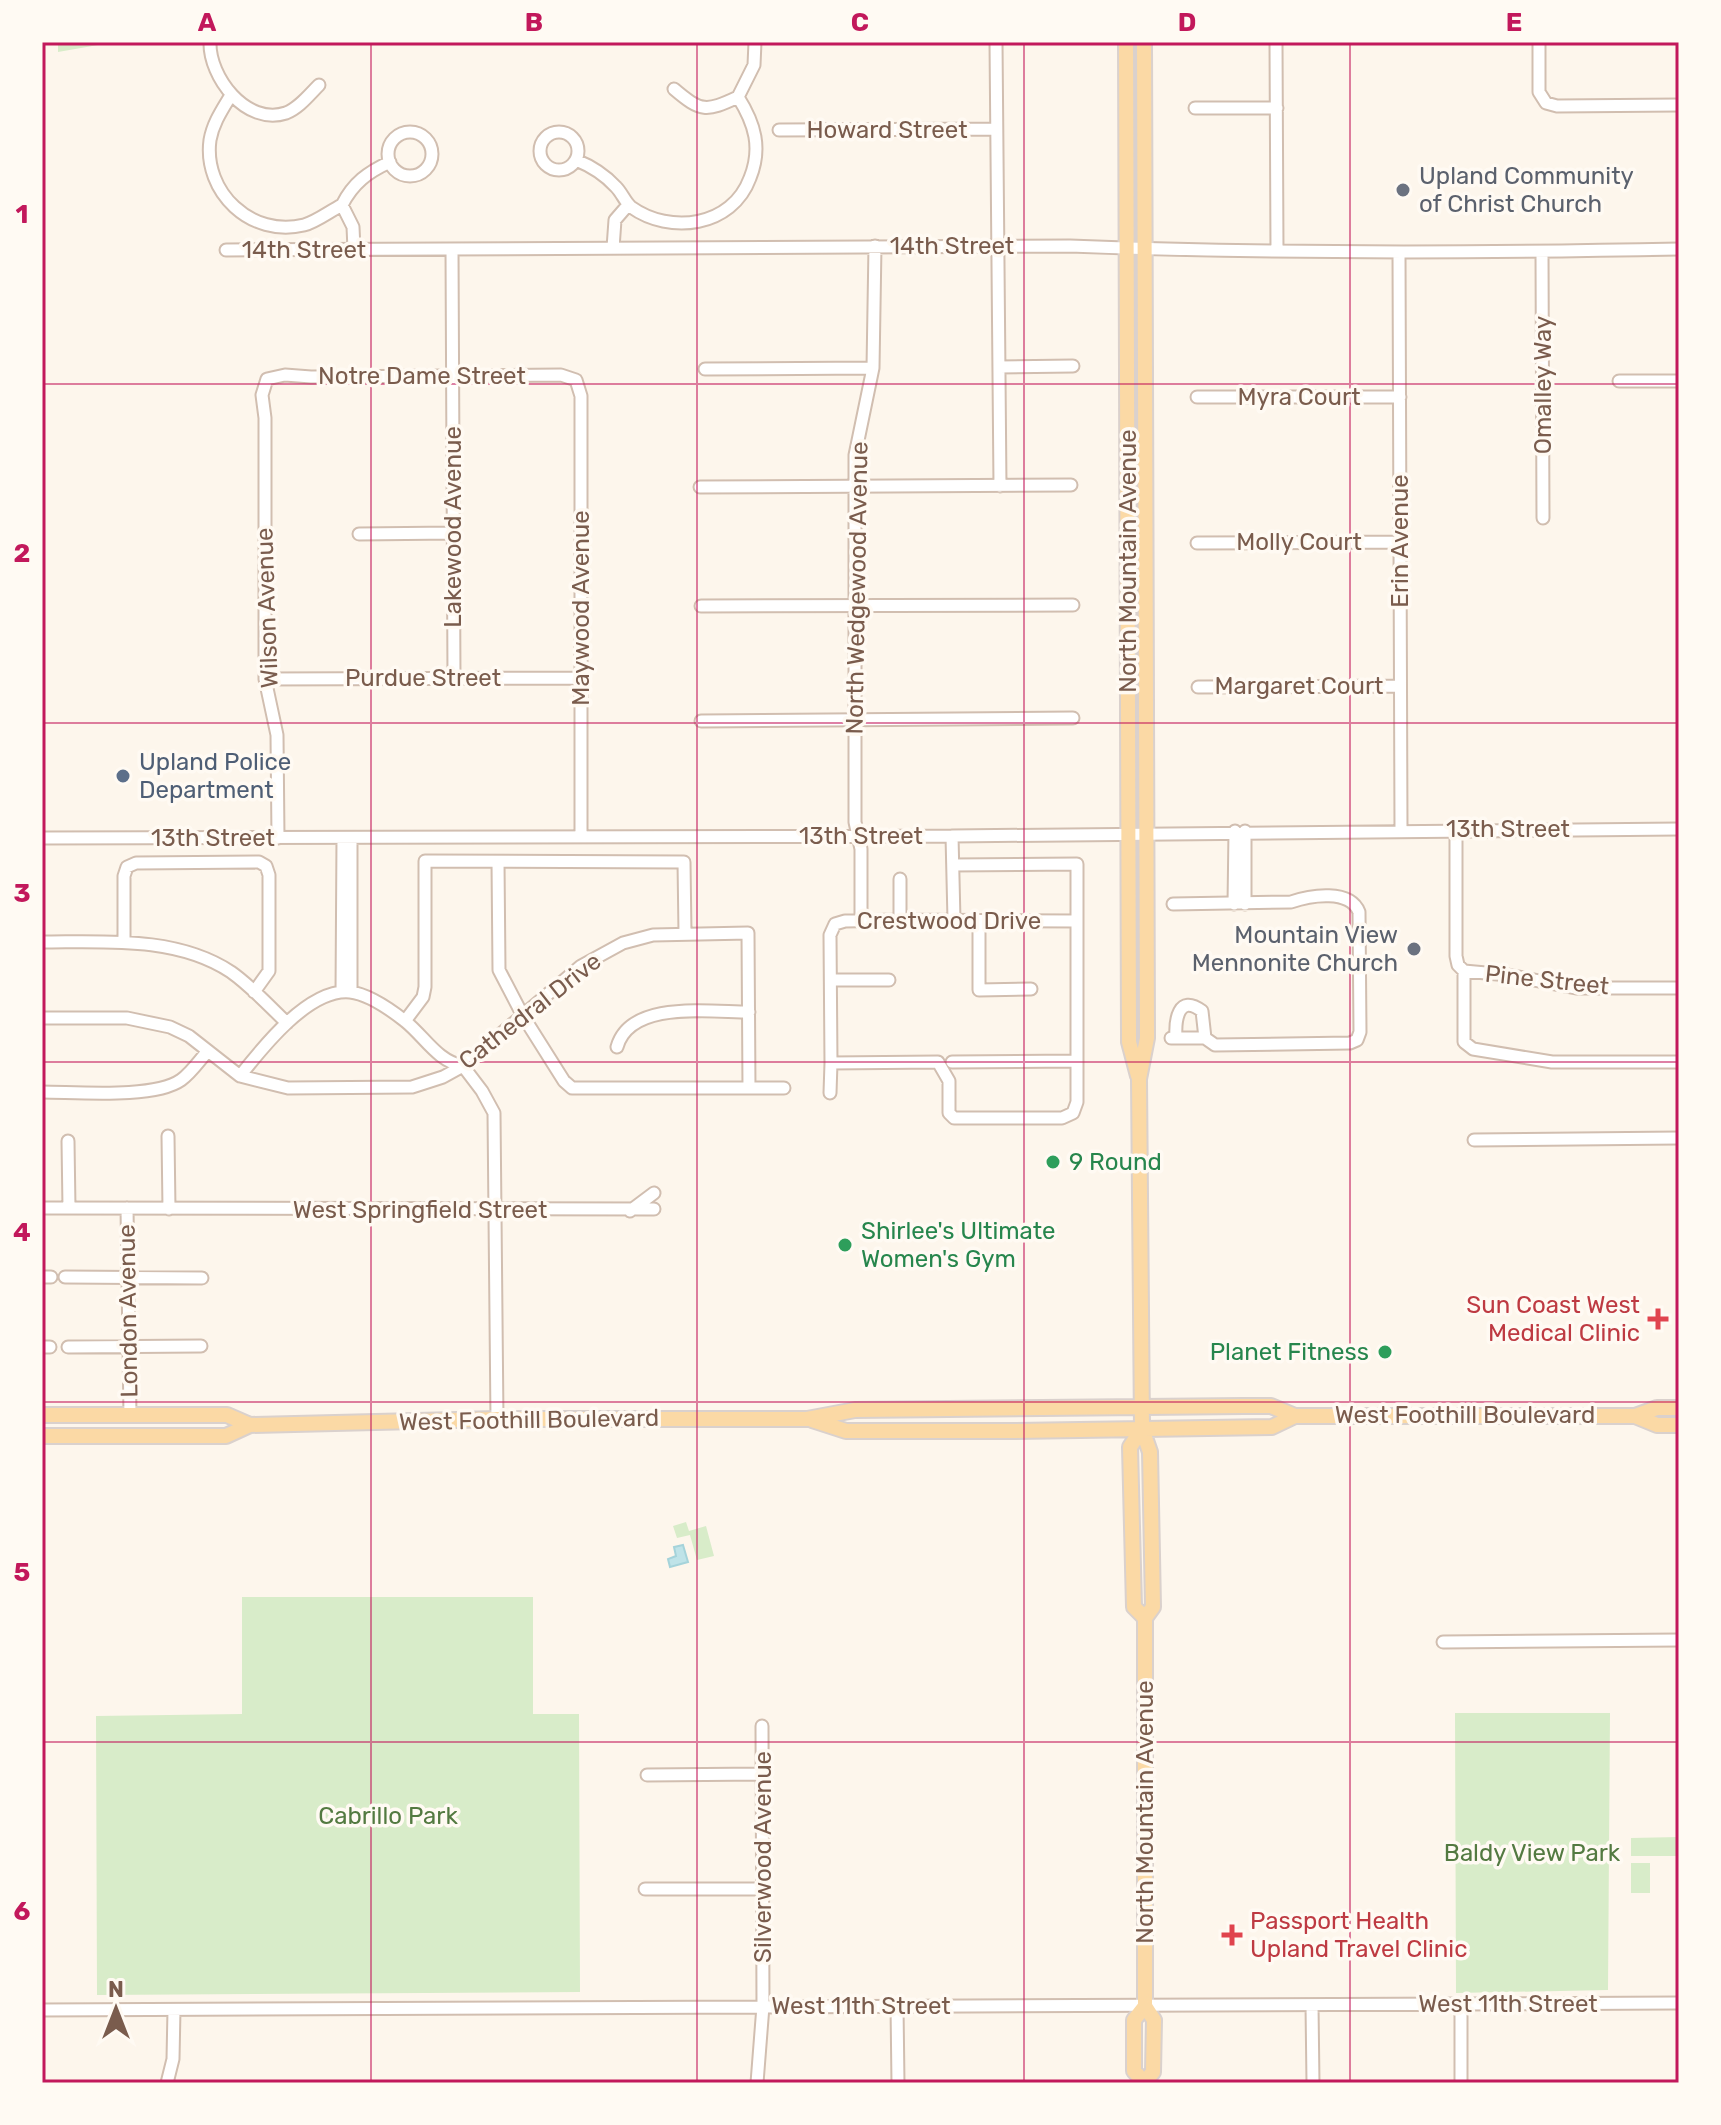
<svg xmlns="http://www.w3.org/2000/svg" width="1721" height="2125" font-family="Rubik,sans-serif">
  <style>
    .green { fill: #d8ecc9 }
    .water { fill: #bfe3e8; stroke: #a5d3da; stroke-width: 2 }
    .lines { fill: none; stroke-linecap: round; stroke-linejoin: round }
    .minor-casing { stroke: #d1beb0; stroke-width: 15 }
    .major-casing { stroke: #dad1cd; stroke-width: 18 }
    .minor { stroke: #fff; stroke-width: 11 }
    .major { stroke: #fbd9a5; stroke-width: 14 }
    .grid { fill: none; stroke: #c2185b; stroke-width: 2; stroke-opacity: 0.55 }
    .worship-dot { fill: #6b7280; stroke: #fffaf3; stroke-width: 3 }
    .service-dot { fill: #5c6f8a; stroke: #fffaf3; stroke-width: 3 }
    .leisure-dot { fill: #2e9e5b; stroke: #fffaf3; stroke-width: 3 }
    .health-dot { fill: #e0444e; stroke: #fffaf3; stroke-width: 3 }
    .labels { text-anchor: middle; stroke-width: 7; stroke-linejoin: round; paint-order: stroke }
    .street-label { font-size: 24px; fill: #7a5c4d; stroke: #fffaf3 }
    .worship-label { font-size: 24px; fill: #5b616d; stroke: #fffaf3; text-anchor: start }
    .service-label { font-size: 24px; fill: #4e5e75; stroke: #fffaf3; text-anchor: start }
    .leisure-label { font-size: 24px; fill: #27864d; stroke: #fffaf3; text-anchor: start }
    .health-label { font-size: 24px; fill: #be3a42; stroke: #fffaf3; text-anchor: end }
    .park-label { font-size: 24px; fill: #537a41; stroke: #fffaf3 }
    .neatline { fill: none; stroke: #c2185b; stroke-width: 3 }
    .grid-label { font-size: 26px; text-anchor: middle; font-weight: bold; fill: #c2185b }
  </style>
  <rect width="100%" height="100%" fill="#fdf6ec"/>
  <!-- green -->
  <path class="green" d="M 58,42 L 115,42 L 58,52 Z
    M 686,1522 L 689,1531 L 706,1526 L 714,1556 L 697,1560 L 690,1535 L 677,1538 L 673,1526 Z
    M 242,1597 L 533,1597 L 533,1714 L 579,1714 L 580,1992 L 97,1995 L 96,1716 L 242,1714 Z
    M 1455,1713 L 1610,1713 L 1608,1990 L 1456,1993 Z
    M 1679,1837 L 1679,1856 L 1631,1856 L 1631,1838 Z
    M 1631,1863 L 1650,1863 L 1650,1893 L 1631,1893 Z"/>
  <!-- water -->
  <path class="water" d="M 683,1545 L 688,1562 L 670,1567 L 668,1559 L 676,1556 L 674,1547 Z"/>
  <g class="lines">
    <defs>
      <path id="minor" d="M 210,42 C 209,77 246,126 286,113 C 299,108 309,95 319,85
        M 996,42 L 1000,486
        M 1276,42 L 1277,251
        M 1539,42 L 1539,92 L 1546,103 L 1557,106 L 1679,105
        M 674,89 C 701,112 706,112 738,97
        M 231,95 C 222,110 213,123 210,140 C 203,192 251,238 304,225 C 316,222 330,211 342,205
        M 1195,108 L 1277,108
        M 779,130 L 996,129
        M540 151a19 19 0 1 1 38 0a19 19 0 1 1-38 0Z
        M388 154a22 22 0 1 1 44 0a22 22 0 1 1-44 0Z
        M 576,160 C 591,166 605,175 616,187 C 622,193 625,202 631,207 C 670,235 732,227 750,178 C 762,148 755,124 738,97 L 754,65 L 755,42
        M 342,205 C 353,183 368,172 390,162
        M 342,205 L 353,227 L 354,249
        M 613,248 L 615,220 L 628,205
        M 452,249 L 454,678
        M 226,250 L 1070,246 C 1273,254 1476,253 1679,249
        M 1399,252 L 1401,830
        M 1542,252 L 1543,518
        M 999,367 L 1073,366
        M 705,369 L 873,368
        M 1619,381 L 1679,381
        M 1197,397 L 1400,397
        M 700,487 L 1071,485
        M 359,534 L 453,533
        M 1197,543 L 1400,542
        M 701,606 L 1073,605
        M 265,679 L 581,678
        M 1198,687 L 1400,686
        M 701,721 L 1073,718
        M 1456,829 L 1456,956 L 1458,965 L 1464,971 L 1508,975 L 1576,988 L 1679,988
        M 952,836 L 954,920
        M 42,838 L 952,836 L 1679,829
        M 278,838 L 277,735 L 265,679 L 265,418 L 262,395 L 267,379 L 285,375 L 311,377 L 561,375 L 576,380 L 581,396 L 581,837
        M 498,862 L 499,970 L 523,1016 L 564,1081 L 572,1088 L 784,1088
        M 953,865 L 1077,864 L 1077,1102 L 1073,1113 L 1062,1118 L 954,1118 L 949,1113 L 949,1081 L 938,1062 L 831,1063 L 830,935 L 835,924 L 845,921 L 900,920 L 1076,921
        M 900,879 L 900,920
        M 1234,904 L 1235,831
        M 1245,904 L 1245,831
        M 861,921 L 861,849 L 855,822 L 855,455 L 873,368 L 875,246
        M 979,921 L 979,990 L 1031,989
        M 42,942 C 104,942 177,936 231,972 C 251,986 269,1006 287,1023
        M 124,942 L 124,876 L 127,867 L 136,863 L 259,862 L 266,866 L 269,875 L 269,971 L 254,992
        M 1464,971 L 1464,1042 L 1473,1049 L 1552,1062 L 1679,1062
        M 831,980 L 889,980
        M 342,992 L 343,838
        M 351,992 L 351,838
        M 42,1018 L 127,1018 L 170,1027 L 189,1036 L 240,1076 L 288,1088 L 412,1087 L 443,1077 L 463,1066 L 581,966 L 623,943 L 653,935 L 748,933 L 749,1088
        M 405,1021 L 423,997 L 425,987 L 425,861 L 684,862 L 685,933
        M 1176,1037 C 1175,1021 1178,993 1202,1011 L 1205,1038
        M 1171,1038 L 1205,1038 L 1215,1045 L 1350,1043 L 1357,1040 L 1360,1032 L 1359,912 C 1350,889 1311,895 1291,902 L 1173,904
        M 617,1047 C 630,1000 710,1012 749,1012
        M 952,1062 L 1076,1061
        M 240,1076 C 262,1048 309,988 350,992 C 368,994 391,1010 405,1021 C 425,1037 437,1061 463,1066 L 482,1091 L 494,1113 L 497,1419
        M 42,1092 C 76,1092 154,1099 181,1080 C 191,1073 199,1061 207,1052
        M 830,1093 L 831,1063
        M 168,1136 L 169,1209
        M 1474,1140 L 1679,1138
        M 68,1141 L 69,1208
        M 42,1208 L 654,1209
        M 127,1208 L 130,1415
        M 630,1211 L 654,1193
        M 42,1277 L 51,1277
        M 65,1277 L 202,1278
        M 42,1347 L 50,1347
        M 68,1347 L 201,1346
        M 1443,1642 L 1679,1640
        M 647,1775 L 763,1774
        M 645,1889 L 763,1889
        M 1461,2004 L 1461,2083
        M 1312,2005 L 1313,2083
        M 897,2006 L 898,2083
        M 42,2010 L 1679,2003
        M 167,2083 L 173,2059 L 174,2010
        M 757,2083 L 763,2006 L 762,1726"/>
      <path id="major" d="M 1126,42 L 1129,1042 L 1138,1076
        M 1144,42 L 1147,1038 L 1139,1079 L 1142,1429 L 1150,1452 L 1153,1607 L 1145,1618 L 1145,2006 L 1154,2020 L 1153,2072 L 1144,2083
        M 42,1415 L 227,1415 L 250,1425 L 497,1419 L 807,1419 L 855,1410 L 1244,1406 L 1271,1406 L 1295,1416 L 1635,1416 L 1657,1425 L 1679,1425
        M 1635,1416 L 1657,1408 L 1679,1408
        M 812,1420 L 846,1431 L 1015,1431 L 1272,1427 L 1295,1416
        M 1142,1429 L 1130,1447 L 1134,1607 L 1145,1618
        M 42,1436 L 226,1436 L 250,1425
        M 1144,2082 L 1134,2071 L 1134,2020 L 1145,2006"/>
    </defs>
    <!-- minor casing -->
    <use href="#minor" class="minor-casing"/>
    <!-- major casing -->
    <use href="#major" class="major-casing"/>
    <!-- minor -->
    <use href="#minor" class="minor"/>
    <!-- major -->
    <use href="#major" class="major"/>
  </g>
  <!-- grid -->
  <path class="grid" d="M 371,42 L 371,2083M 697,42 L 697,2083M 1024,42 L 1024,2083M 1350,42 L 1350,2083M 42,384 L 1679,384M 42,723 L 1679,723M 42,1062 L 1679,1062M 42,1402 L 1679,1402M 42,1742 L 1679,1742"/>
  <!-- markers -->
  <g class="worship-dot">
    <circle cx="1403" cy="190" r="8"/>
    <circle cx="1414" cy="949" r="8"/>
  </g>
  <circle class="service-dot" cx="123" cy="776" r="8"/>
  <g class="leisure-dot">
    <circle cx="1053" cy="1162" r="8"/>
    <circle cx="845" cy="1245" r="8"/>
    <circle cx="1385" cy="1352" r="8"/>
  </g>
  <g class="health-dot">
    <path d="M1654 1307h8v8h8v8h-8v8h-8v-8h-8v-8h8z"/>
    <path d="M1228 1923h8v8h8v8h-8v8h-8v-8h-8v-8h8z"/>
  </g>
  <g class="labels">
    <!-- street labels -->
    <g class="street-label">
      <text x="887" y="138">Howard Street</text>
      <text x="952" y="254">14th Street</text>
      <text x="304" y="258">14th Street</text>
      <text x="422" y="384">Notre Dame Street</text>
      <text transform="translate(1543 385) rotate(-90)" y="8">Omalley Way</text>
      <text x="1299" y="405">Myra Court</text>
      <text transform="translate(453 527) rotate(-90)" y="8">Lakewood Avenue</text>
      <text transform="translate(1400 541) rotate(-90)" y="8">Erin Avenue</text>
      <text x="1299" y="550">Molly Court</text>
      <text transform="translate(1128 561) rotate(-90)" y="8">North Mountain Avenue</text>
      <text transform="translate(857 588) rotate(-89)" y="8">North Wedgewood Avenue</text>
      <text transform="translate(267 608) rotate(-92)" y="8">Wilson Avenue</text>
      <text transform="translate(581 608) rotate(-90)" y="8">Maywood Avenue</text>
      <text x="423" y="686">Purdue Street</text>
      <text x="1299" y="694">Margaret Court</text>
      <text x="1508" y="837">13th Street</text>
      <text x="861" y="844">13th Street</text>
      <text x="213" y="846">13th Street</text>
      <text x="949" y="929">Crestwood Drive</text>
      <text transform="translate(1547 980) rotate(6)" y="8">Pine Street</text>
      <text transform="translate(530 1011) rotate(-38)" y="8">Cathedral Drive</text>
      <text x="420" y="1218">West Springfield Street</text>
      <text transform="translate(128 1311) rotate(-91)" y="8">London Avenue</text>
      <text x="1465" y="1423">West Foothill Boulevard</text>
      <text transform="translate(529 1420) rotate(-1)" y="8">West Foothill Boulevard</text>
      <text transform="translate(1145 1812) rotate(-90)" y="8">North Mountain Avenue</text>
      <text transform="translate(763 1857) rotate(-90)" y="8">Silverwood Avenue</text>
      <text x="1508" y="2012">West 11th Street</text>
      <text x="861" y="2014">West 11th Street</text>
    </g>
    <!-- worship labels -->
    <g class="worship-label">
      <text x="1419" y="184">Upland Community<tspan x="1419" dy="28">of Christ Church</tspan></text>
      <text x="1398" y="943" text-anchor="end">Mountain View<tspan x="1398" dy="28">Mennonite Church</tspan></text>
    </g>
    <!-- service labels -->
    <g class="service-label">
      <text x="139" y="770">Upland Police<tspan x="139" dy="28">Department</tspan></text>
    </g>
    <!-- leisure labels -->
    <g class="leisure-label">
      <text x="1069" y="1170">9 Round</text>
      <text x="861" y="1239">Shirlee's Ultimate<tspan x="861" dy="28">Women's Gym</tspan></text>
      <text x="1369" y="1360" text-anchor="end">Planet Fitness</text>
    </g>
    <!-- health labels -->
    <g class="health-label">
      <text x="1640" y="1313">Sun Coast West<tspan x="1640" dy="28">Medical Clinic</tspan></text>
      <text x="1250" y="1929" text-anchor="start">Passport Health<tspan x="1250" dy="28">Upland Travel Clinic</tspan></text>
    </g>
    <!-- park labels -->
    <g class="park-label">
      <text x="388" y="1824">Cabrillo Park</text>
      <text x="1532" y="1861">Baldy View Park</text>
    </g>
  </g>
  <!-- border -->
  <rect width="1721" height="2125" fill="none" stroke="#fffaf3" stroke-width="88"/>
  <!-- north arrow -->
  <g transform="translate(116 2009)" stroke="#fffaf3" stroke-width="6" paint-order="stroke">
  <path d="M0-6L14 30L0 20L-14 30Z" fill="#7a5c4d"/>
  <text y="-12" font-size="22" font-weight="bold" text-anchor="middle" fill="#7a5c4d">N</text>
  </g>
  <rect x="44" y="44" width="1633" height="2037" class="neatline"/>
  <g class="grid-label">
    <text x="207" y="31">A</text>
    <text x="534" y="31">B</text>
    <text x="860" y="31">C</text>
    <text x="1187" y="31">D</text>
    <text x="1514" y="31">E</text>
    <text x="22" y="223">1</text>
    <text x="22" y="562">2</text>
    <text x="22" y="902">3</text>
    <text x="22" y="1241">4</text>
    <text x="22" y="1581">5</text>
    <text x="22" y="1920">6</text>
  </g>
</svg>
